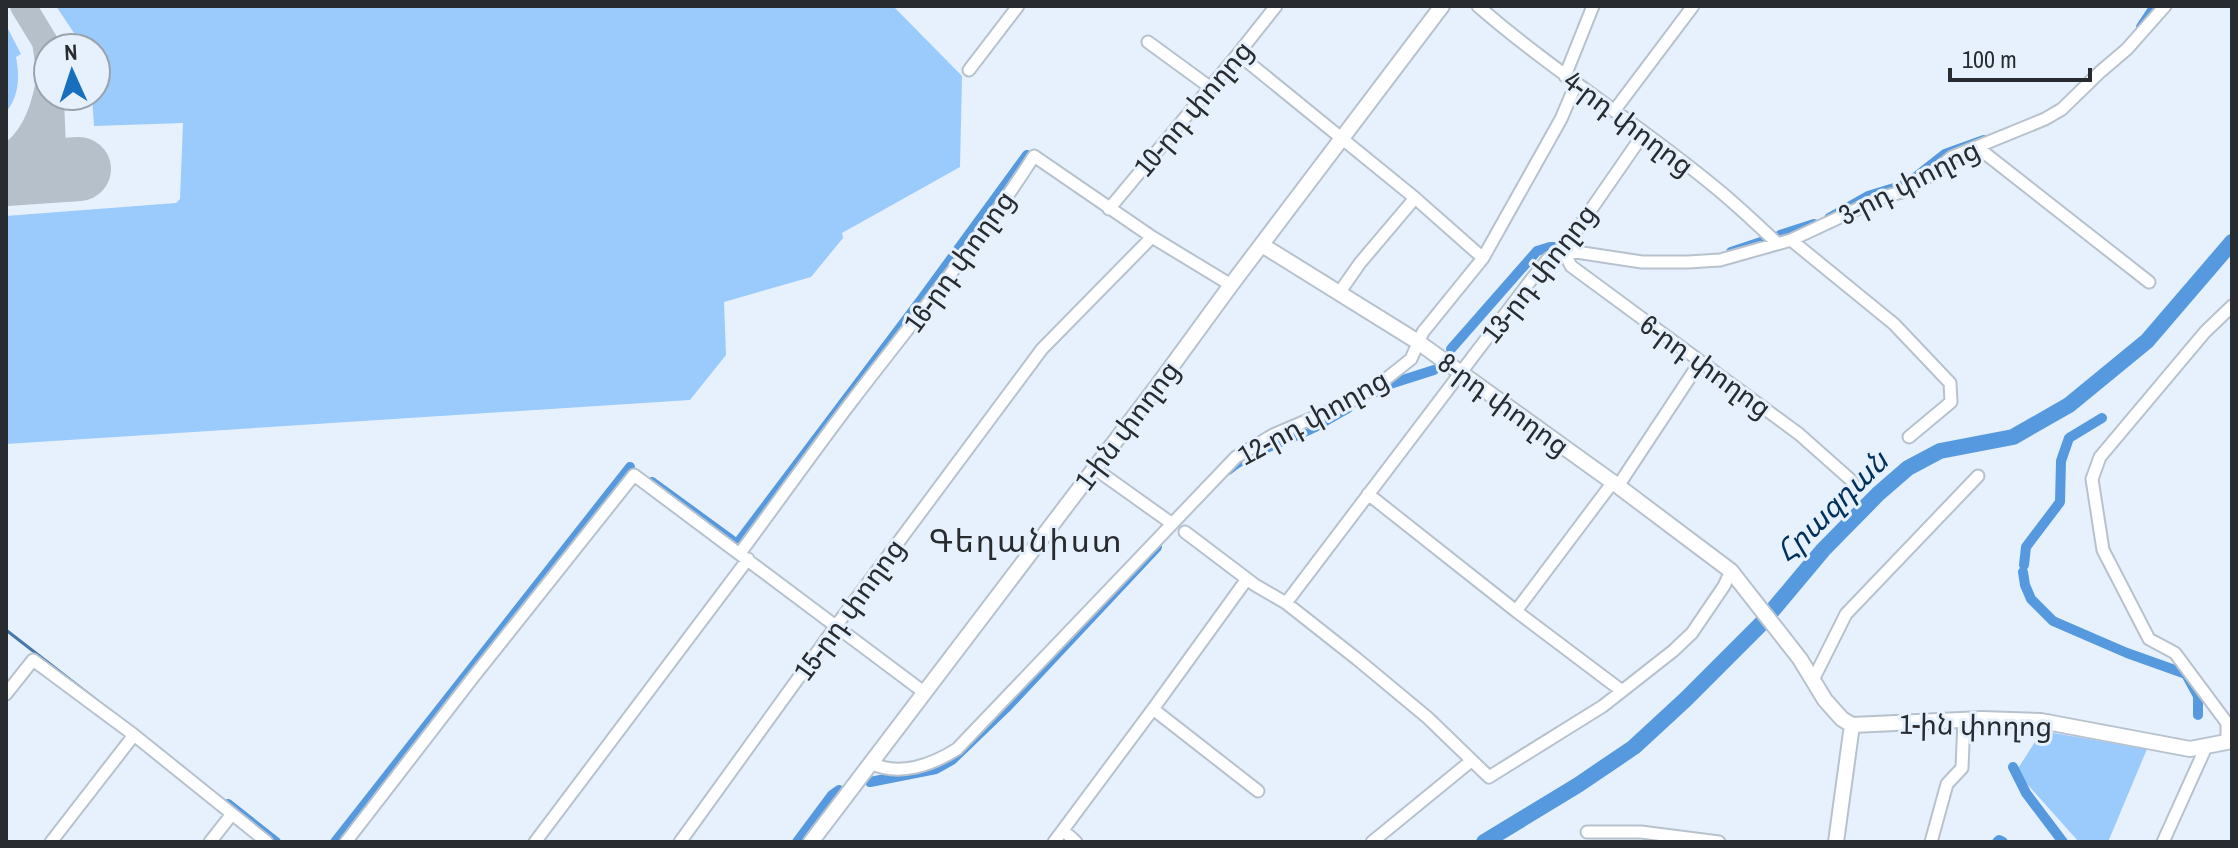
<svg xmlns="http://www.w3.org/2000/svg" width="2238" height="848" font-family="'Archivo Narrow','Noto Sans Armenian',sans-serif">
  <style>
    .green { fill: #9bcafc }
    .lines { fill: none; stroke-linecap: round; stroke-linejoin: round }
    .stream { stroke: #4978aa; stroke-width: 3 }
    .canal { stroke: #5799de; stroke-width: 10 }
    .river { stroke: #5799de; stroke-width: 16 }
    .taxiway { stroke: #b6c0ca; stroke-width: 26 }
    .runway { stroke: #b6c0ca; stroke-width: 64 }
    .minor-casing { stroke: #b7c2cd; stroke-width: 15 }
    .major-casing { stroke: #b7c2cd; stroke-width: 18 }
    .minor { stroke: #fff; stroke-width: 11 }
    .major { stroke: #fff; stroke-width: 14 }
    .labels { text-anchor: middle; stroke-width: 6; stroke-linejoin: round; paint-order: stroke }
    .street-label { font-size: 28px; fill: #282c31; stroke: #e6f1fd }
    .water-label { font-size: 30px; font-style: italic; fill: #00315c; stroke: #e6f1fd }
    .quarter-label { font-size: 32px; letter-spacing: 2px; fill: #282c31; stroke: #e6f1fd }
  </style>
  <rect width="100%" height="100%" fill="#e6f1fd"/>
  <!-- green -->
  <path class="green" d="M 56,6 L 893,6 L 962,76 L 960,167 L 842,233 L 843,238 L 811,277 L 724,302 L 726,355 L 690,400 L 6,444 L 6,216 L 176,203 L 180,199 L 183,123 L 94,126 L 92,96 L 96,96 L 96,48 L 82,48 L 78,39 Z
    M 6,25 L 21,54 L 16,57 C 20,77 19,96 6,112 Z
    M 2042,731 L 2147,749 L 2108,842 L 2079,842 L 2020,776 L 2017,770 Z"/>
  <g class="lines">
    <!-- stream -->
    <path class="stream" d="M 6,630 L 117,716"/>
    <!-- canal -->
    <path class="canal" d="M 2141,27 L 2155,6
      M 1829,218 L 1868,196 L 1907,184 L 1945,154 L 1984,140
      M 1780,235 L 1814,224
      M 1731,252 L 1767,240
      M 1451,349 L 1537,251 L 1550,247 L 1560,247
      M 1376,392 L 1387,385 L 1434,370
      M 1228,470 C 1254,449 1285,442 1315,427 C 1326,421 1337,414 1348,408
      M 652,482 L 737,544 L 921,300 L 1027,155
      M 2024,565 L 2026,547 L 2060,502 L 2061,461 L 2069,438 L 2102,418
      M 2023,572 L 2025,585 L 2031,599 L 2053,621 L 2127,653 L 2186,674 L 2198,696 L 2198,715
      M 2013,767 L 2026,793 L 2063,842
      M 870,782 L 936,769 L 952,760 L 1006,708 L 1157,547
      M 228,804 L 276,842
      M 335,842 L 630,467
      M 797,842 L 832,795 L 839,790
      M 1997,842 L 1999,840 L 2003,842"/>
    <!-- river -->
    <path class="river" d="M 1484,842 L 1578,785 L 1634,747 L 1686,699 L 1761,624 L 1823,550 L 1878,494 L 1908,468 L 1940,451 L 2013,437 L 2069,405 L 2147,341 L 2232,242"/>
    <!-- taxiway -->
    <path class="taxiway" d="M 23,6 L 45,42 L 48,62
      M 51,100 L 54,171
      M 6,158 C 32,142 42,115 48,87"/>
    <!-- runway -->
    <path class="runway" d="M 6,174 L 79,169"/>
    <defs>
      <path id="minor" d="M 1478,6 C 1556,74 1644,127 1722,193 C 1741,209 1759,226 1777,243
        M 1148,42 L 1211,88
        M 1238,54 L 1415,198 L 1483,258
        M 969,70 L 1018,6
        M 1565,76 L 1593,6
        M 1614,111 L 1693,6
        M 1977,147 L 2149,282
        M 1109,209 L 1238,54 L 1276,6
        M 1791,240 L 1894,324 L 1950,383 L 1951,402 L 1909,437
        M 1563,250 L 1642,262 L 1688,262 L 1720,260 L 1791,240 L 1883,197 L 1902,192 L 1924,180 L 1952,157 L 2045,119 L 2062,109 L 2100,72 L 2127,49 L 2165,6
        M 1563,250 L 1571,266 L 1799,434 L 1852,481
        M 1339,293 L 1360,263 L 1415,198
        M 1094,468 L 1171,523
        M 1618,486 L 1700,362
        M 1368,494 L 1516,611 L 1622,691
        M 1185,532 L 1255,585 L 1286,603 L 1357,659 L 1428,718 L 1489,777 L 1603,706 L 1673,651 L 1692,633 L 1724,586 L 1731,571
        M 740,553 C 778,502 814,451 852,401 C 914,320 979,242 1034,156 L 1152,237 L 1231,285
        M 1286,603 L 1531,280 L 1548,259 L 1563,250 L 1644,133
        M 1516,611 L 1613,482
        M 1813,680 L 1846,614 L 1978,476
        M 6,694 L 33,660 L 134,735 L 267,842
        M 1153,709 L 1258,791
        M 2227,742 L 2227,723 L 2175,653 L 2149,639 L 2103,550 L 2092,479 L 2100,457 L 2205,332 L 2232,306
        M 871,763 C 899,777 932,765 957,749 L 1236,457 L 1273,435 L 1348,403 L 1377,386 L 1411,359 L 1423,332 L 1483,258 L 1561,119 L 1576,84
        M 1064,831 L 1076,842
        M 1587,832 L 1641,832 L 1719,842
        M 51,842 L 134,735
        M 210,842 L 232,814
        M 346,842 L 471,680 L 634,475 L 925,693
        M 535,842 L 748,559
        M 680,842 L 836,626 L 1042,349 L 1152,237
        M 1054,842 L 1153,709 L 1247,579
        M 1372,842 L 1471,761
        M 1931,842 L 1947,784 L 1962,768 L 1964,720
        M 2163,842 L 2206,747"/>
      <path id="major" d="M 1262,245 L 1418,342 L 1618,486 L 1731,571 L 1800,659 L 1825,700 L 1842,719 L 1852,725 L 1982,719 L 2041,721 L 2190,749 L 2232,741
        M 811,842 L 1158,385 L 1231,285 L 1442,6
        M 1836,842 L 1852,725"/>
    </defs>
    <!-- minor casing -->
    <use href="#minor" class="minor-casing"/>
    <!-- major casing -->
    <use href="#major" class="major-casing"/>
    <!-- minor -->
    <use href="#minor" class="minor"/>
    <!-- major -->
    <use href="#major" class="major"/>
  </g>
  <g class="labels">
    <!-- street labels -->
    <g class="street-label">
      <text transform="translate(1193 108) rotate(-50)" y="10">10-րդ փողոց</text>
      <text transform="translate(1629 123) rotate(37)" y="10">4-րդ փողոց</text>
      <text transform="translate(1909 182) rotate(-27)" y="10">3-րդ փողոց</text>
      <text transform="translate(959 261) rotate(-54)" y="10">16-րդ փողոց</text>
      <text transform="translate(1539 273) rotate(-52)" y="10">13-րդ փողոց</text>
      <text transform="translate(1706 366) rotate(36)" y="10">6-րդ փողոց</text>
      <text transform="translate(1504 404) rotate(36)" y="10">8-րդ փողոց</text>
      <text transform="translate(1313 417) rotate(-29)" y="10">12-րդ փողոց</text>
      <text transform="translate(1127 425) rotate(-53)" y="10">1-ին փողոց</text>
      <text transform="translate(849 609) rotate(-54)" y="10">15-րդ փողոց</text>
      <text transform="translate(1976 725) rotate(1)" y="10">1-ին փողոց</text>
    </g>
    <!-- water labels -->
    <g class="water-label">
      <text transform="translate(1832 507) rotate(-45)" y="10">Հրազդան</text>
    </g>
    <!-- quarter labels -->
    <g class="quarter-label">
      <text x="1026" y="552">Գեղանիստ</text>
    </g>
  </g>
  <!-- border -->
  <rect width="2238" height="848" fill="none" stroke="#282c31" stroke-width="16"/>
  <!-- north arrow -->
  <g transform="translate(72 72) rotate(357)"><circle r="38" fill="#e6f1fd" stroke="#9aa2ab" stroke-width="2"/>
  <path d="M0-6L14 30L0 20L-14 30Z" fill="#176fbd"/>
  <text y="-12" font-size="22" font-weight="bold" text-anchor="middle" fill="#282c31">N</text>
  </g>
  <!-- scale -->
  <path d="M1950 68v12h140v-12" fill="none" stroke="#282c31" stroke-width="4"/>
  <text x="1962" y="68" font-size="24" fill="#282c31" stroke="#e6f1fd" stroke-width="6" paint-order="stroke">100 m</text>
</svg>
